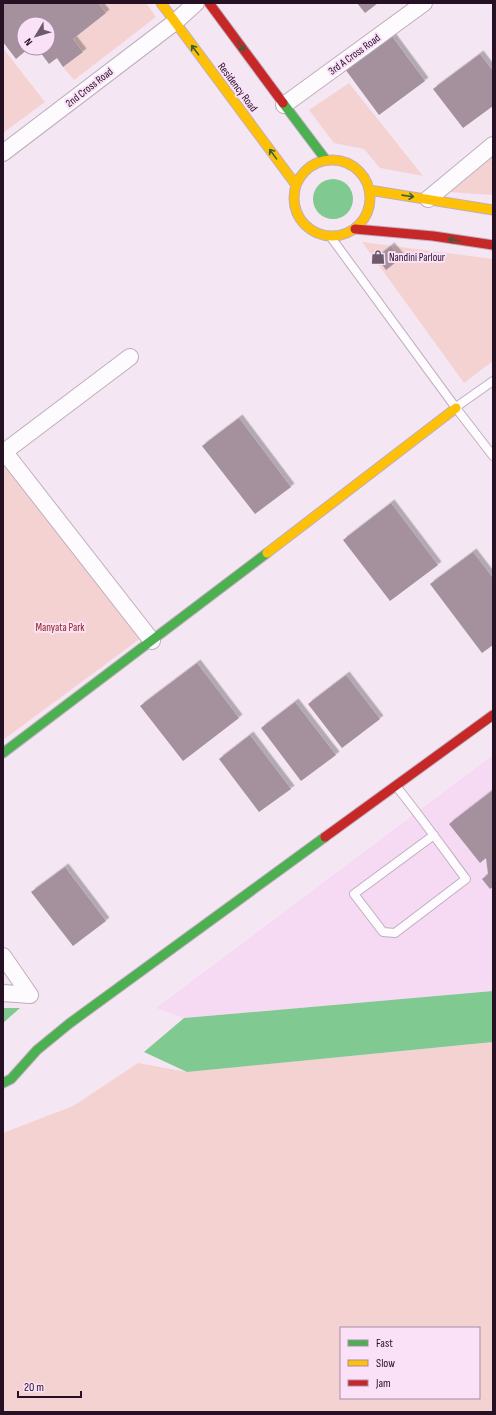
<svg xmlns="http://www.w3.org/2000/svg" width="496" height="1415" font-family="'Sofia Sans Condensed',sans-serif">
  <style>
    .built { fill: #f6daf4 }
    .green { fill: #f5d2d2; fill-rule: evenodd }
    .water { fill: #80ca92 }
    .building { fill: #a4919d; filter: url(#shadow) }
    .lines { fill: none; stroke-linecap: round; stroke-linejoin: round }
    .lane-casing { stroke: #bfaebe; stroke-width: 10 }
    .street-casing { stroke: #bfaebe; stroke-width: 18 }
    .fast-casing { stroke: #bfaebe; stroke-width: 11 }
    .slow-casing { stroke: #bfaebe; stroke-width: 11 }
    .jam-casing { stroke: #bfaebe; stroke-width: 11 }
    .lane { stroke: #fdfbfd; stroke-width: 8 }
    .street { stroke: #fdfbfd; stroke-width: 16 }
    .fast { stroke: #4caf50; stroke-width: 9 }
    .slow { stroke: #ffc107; stroke-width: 9 }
    .jam { stroke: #c62828; stroke-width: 9 }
    .oneway { stroke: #38603a }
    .labels { text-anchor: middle; stroke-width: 4; stroke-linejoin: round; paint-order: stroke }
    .street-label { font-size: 11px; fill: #251024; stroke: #fae1f8 }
    .poi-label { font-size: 11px; fill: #251024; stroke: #fae1f8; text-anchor: start }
    .park-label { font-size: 11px; fill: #912019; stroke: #fae1f8 }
  </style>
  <defs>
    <filter id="shadow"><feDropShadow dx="3.5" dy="-3.5" stdDeviation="0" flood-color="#0004"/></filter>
  </defs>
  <rect width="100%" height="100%" fill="#f4e7f3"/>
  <!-- built -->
  <path class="built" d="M 493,755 L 493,991 L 184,1018 L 156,1008 Z"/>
  <!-- green -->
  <path class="green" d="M 98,3 L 146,3 L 156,17 L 74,80 L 63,67 L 83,52 L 73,39 L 106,13 Z
    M 3,48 L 45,102 L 3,133 Z
    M 349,83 L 423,176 L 380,168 L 364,149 L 334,143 L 309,110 Z
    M 493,156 L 493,195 L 448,192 Z
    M 362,242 L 493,259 L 493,361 L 464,383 Z
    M 3,463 L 141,638 L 3,740 Z
    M 493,1042 L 493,1412 L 3,1412 L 3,1133 L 73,1106 L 138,1063 L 187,1072 ZM 341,1328 L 479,1328 L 479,1398 L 341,1398 Z"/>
  <!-- water -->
  <path class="water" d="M313 199a20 20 0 1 1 40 0a20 20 0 1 1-40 0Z
    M 493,991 L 493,1042 L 187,1072 L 144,1052 L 184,1018 Z
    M 3,1008 L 20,1008 L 3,1023 Z"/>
  <!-- building -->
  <path class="building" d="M 3,3 L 98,3 L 106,13 L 73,39 L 83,52 L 63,67 L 57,58 L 49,64 L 37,48 L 48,48 L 48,24 L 24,24 L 24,48 L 29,48 L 16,59 L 3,42 Z
    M 357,3 L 378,3 L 365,13 Z
    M 391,35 L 425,81 L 379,115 L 345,69 Z
    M 480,54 L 493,71 L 493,106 L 463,128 L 433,89 Z
    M 391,246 L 401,258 L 386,270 L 377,257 Z
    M 239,418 L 291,487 L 255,514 L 202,446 Z
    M 391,503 L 438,565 L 390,601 L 343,540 Z
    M 473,552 L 493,578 L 493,645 L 482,653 L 430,584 Z
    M 197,663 L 239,718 L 183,761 L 140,706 Z
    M 346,675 L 380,719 L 342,748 L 308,704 Z
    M 295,702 L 336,755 L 301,781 L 261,728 Z
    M 250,735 L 291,789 L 259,812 L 219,759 Z
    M 493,790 L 493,887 L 490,889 L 482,879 L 488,874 L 486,858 L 480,863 L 449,824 Z
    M 65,867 L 106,921 L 73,946 L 31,892 Z"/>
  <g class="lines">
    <defs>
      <path id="lane" d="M 330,236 L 456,408 L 493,456
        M 456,407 L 493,381
        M 396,786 C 420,816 443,848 466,879 L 395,933 L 383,932 L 354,894 L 434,835"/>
      <path id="street" d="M 284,105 L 424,3
        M 3,153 L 175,22 L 196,3
        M 428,199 L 493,145
        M 3,450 L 152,641
        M 4,452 L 130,357
        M 3,956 L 30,995
        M 3,993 L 30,995"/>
      <path id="fast" d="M 283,103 L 326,160
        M 3,753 L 267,553
        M 3,1083 L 11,1079 L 37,1050 L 70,1023 L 325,837"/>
      <path id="slow" d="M 161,3 L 296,185
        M294 198a38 38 0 1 1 76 0a38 38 0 1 1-76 0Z
        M 369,190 L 493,210
        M 267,553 L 456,408"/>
      <path id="jam" d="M 209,3 L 283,103
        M 355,229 L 433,236 L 493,245
        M 325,837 L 493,715"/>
    </defs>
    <!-- lane casing -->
    <use href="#lane" class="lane-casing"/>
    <!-- street casing -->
    <use href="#street" class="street-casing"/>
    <!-- fast casing -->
    <use href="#fast" class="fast-casing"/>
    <!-- slow casing -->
    <use href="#slow" class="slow-casing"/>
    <!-- jam casing -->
    <use href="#jam" class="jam-casing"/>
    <!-- lane -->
    <use href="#lane" class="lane"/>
    <!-- street -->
    <use href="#street" class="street"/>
    <!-- fast -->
    <use href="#fast" class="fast"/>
    <!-- slow -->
    <use href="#slow" class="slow"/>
    <!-- jam -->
    <use href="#jam" class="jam"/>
  </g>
  <!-- one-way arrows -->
  <defs><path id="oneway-shaft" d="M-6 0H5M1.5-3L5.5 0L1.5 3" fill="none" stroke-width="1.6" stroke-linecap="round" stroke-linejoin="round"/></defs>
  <g class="oneway">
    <use href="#oneway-shaft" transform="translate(241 46) rotate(54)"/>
    <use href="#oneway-shaft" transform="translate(195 50) rotate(-127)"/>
    <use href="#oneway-shaft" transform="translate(273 154) rotate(-126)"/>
    <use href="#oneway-shaft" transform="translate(408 196) rotate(8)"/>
    <use href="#oneway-shaft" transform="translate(454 240) rotate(-172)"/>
  </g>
  <!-- icons -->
  <defs>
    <symbol id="shop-bare" viewBox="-9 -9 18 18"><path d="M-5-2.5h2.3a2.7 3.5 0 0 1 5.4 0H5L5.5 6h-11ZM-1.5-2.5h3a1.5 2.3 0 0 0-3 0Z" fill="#6d5b6c" stroke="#fae1f8" stroke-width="2.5" paint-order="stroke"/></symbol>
  </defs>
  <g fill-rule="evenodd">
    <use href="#shop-bare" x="368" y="247" width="20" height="20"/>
  </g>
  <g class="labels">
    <!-- street labels -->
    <g class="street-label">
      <text transform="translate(354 54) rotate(-36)" y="4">3rd A Cross Road</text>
      <text transform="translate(89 87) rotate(-38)" y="4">2nd Cross Road</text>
      <text transform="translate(238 87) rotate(53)" y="4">Residency Road</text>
    </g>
    <!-- poi labels -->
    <g class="poi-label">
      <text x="389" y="261">Nandini Parlour</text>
    </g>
    <!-- park labels -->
    <g class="park-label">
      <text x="60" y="631">Manyata Park</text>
    </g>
  </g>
  <!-- border -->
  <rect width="496" height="1415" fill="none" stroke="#251024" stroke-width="8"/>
  <!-- legend -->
  <rect x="340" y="1327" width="140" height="72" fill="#fae1f8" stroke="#a58da3"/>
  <rect x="348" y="1340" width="20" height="6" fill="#4caf50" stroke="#a58da3"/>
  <text x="376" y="1347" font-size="12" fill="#251024">Fast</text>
  <rect x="348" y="1360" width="20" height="6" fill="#ffc107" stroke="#a58da3"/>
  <text x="376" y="1367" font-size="12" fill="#251024">Slow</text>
  <rect x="348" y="1380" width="20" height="6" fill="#c62828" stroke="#a58da3"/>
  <text x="376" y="1387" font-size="12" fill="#251024">Jam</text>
  <!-- north arrow -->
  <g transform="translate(36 36) rotate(232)"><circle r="19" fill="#fae1f8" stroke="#a58da3"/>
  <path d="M0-3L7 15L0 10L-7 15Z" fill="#6d5b6c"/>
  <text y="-6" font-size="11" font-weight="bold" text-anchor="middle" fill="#251024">N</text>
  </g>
  <!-- scale -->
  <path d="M18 1391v6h63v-6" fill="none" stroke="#251024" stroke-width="2"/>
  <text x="24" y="1391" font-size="12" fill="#251024" stroke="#fae1f8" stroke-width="3" paint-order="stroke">20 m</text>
</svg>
